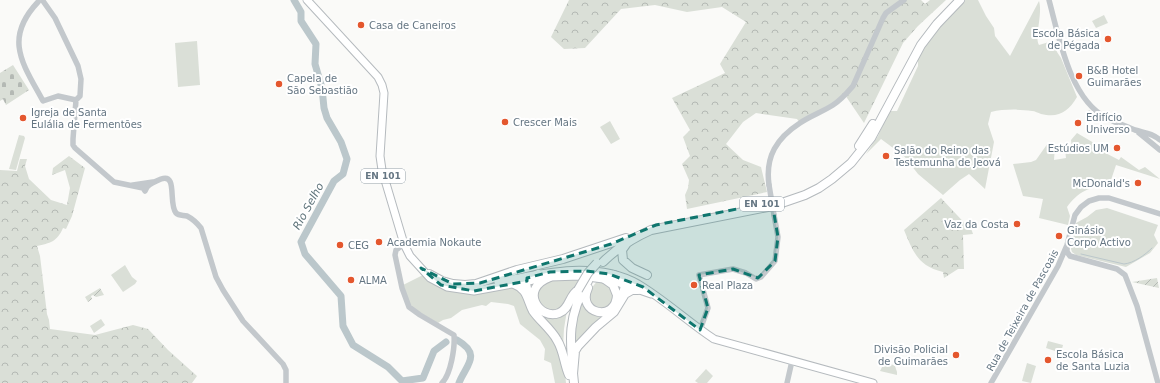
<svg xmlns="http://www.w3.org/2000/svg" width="1160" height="383" font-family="'DejaVu Sans',sans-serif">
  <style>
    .green { fill: #dadfd7 }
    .forest { fill: url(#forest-crowns) }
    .cemetery { fill: url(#cemetery-stones) }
    .garden { fill: url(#garden-furrows) }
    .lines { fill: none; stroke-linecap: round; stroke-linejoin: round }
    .stream { stroke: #bbc7cb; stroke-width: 1 }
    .river { stroke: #bbc7cb; stroke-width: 7 }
    .major-casing { stroke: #b5babe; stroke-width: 9 }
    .highway-casing { stroke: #b4b9bd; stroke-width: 10 }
    .minor { stroke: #c3c8cc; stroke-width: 5.5 }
    .major { stroke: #fff; stroke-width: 7 }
    .highway { stroke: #fff; stroke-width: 8 }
    .highway-bridge-casing { stroke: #b4b9bd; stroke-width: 10; stroke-linecap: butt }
    .minor-bridge { stroke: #c3c8cc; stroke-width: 5.5 }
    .highway-bridge { stroke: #fff; stroke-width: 8 }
    .marked { fill: #0f766e; fill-opacity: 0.2; stroke: #0f766e; stroke-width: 3; stroke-dasharray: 8 5; stroke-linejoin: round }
    .poi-dot { fill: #e4572e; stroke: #fff; stroke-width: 1.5 }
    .labels { text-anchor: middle; stroke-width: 4; stroke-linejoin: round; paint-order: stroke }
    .shield { fill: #fff; stroke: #939fa8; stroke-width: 1 }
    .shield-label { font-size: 9px; font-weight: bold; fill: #657683 }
    .poi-label { font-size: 10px; fill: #657683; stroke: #fff; text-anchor: start }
    .street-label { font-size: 10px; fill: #657683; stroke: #fff }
    .water-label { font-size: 11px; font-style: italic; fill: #60757c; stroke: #fff }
  </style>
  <defs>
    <pattern id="forest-crowns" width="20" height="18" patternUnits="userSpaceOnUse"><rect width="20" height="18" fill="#dadfd7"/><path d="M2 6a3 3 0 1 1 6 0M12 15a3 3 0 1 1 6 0" fill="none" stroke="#b4b9b4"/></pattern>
    <pattern id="cemetery-stones" width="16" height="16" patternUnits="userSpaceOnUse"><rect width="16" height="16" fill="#dadfd7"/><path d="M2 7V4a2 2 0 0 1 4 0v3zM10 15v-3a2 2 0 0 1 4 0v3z" fill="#b4b9b4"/></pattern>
    <pattern id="garden-furrows" width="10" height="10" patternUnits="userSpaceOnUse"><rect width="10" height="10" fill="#dadfd7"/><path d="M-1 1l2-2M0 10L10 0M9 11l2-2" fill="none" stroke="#b4b9b4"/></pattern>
  </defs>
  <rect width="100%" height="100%" fill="#fafaf8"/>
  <!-- green -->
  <path class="green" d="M 965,0 L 978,0 L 986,16 L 994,28 L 995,36 L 1010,56 L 1039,1 C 1043,14 1034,38 1039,45 L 1049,42 L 1054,44 L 1057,52 L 1061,58 L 1077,97 C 1068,112 1059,118 1041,114 C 1038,113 1035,111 1032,111 C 1020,109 1003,109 991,112 L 988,124 L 994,142 L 985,189 L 969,174 L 960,180 L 943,195 L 918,174 L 904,156 L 881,139 L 866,154 L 878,136 L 889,111 L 897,111 L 918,66 L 918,53 L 928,39 L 956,8 Z
    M 1104,15 L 1108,23 L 1096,28 L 1092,21 Z
    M 197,41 L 200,85 L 178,87 L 175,43 Z
    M 1089,110 L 1103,121 L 1102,123 L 1086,115 Z
    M 610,121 L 620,139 L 611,144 L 600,127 Z
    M 1077,133 L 1094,143 L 1092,146 L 1119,160 L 1121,157 L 1139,170 L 1145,167 L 1160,179 L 1116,165 L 1109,186 C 1089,186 1078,192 1067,207 L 1070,216 L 1068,225 L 1039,218 L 1043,199 L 1023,196 L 1013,164 L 1031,162 L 1036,160 L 1048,143 L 1054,144 L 1053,146 L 1055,146 L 1054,160 L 1066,158 L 1065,149 L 1072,148 L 1071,140 Z
    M 19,135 L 24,136 L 25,138 L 16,170 L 9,169 Z
    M 1107,208 L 1158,225 L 1154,235 L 1158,243 L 1150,253 L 1126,267 L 1076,255 L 1072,252 L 1071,249 L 1076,223 L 1087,217 L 1096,210 Z
    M 125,265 L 132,277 L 137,281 L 135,284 L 123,292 L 111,275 Z
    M 423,275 L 435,284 L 516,288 C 533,300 557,341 563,361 C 565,368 565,376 566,383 L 555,383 L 551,363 L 544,360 L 545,349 L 540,340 L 520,324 L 514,306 L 508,304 L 491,302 L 486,306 L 482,305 L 462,310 L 451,318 L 443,320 L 438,323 L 410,307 L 403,285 Z
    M 579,279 L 569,299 L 560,310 C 545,311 541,309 536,294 L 545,281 Z
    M 598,280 L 605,281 L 614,291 L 612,305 L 600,310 L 590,303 L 590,290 Z
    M 583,297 L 602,315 L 620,298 L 578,344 L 573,344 L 574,328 Z
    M 567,310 L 564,329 L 563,347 L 538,314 L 540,311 Z
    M 101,319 L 105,325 L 94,333 L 90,326 Z
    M 1048,341 L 1063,345 L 1061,353 L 1046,348 Z
    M 889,363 L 895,366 L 897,372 L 897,375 L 880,371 L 883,365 Z
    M 1027,363 L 1036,366 L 1031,383 L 1022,381 Z
    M 706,369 L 713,376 L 707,383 L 698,383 L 695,381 Z"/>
  <!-- forest -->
  <path class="forest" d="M 569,0 L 921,0 L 925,4 L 930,0 L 946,0 L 918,26 L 903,43 L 864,123 L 845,95 L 800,123 L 797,119 L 756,113 L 743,122 L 726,144 L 743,160 L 761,167 L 767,192 L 687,209 L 685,195 L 688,188 L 689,180 L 682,164 L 690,156 L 683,137 L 690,130 L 672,98 L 725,73 L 720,64 L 746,22 L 722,7 L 687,12 L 655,5 L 621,9 L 585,48 L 564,49 L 551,37 Z
    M 69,156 L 85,168 L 72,216 L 66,229 L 63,228 C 57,242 50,243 37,246 L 40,256 L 47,314 L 49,320 L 50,329 L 95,335 L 133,325 L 148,329 L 168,350 L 197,376 L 192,383 L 0,383 L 0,170 L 17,171 L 20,159 L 27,159 L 25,166 L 29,179 L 51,200 L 67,205 L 70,188 L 65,170 L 52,175 L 53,168 Z
    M 941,198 L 972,231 L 973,234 L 963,235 L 964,269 L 958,269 L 944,278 L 943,272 C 918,266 913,252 904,230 Z"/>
  <!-- cemetery -->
  <path class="cemetery" d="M 13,65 L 29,90 L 6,105 L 3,99 L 0,101 L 0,73 Z"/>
  <!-- garden -->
  <path class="garden" d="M 1157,278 L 1159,288 L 1132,282 Z
    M 100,288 L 104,295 L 96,297 L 93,295 L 91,296 L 92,299 L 88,302 L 85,297 Z"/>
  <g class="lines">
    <!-- stream -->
    <path class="stream" d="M 1081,254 L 1124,264 C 1134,263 1145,255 1152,248"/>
    <!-- river -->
    <path class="river" d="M 294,0 L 301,12 L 301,21 L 316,44 L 315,64 L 322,88 L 324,108 L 327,118 L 341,142 L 347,159 L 343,174 L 334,181 L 301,242 L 305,254 L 341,296 L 343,326 L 353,345 L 388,367 L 402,381 L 423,378 L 434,351 L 446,342
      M 457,340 C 483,355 465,366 459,383"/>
    <defs>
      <path id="major" d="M 307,0 L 378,77 L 382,85 L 384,93 L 380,156 L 382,170 L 404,244 L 410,256 L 430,278 L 447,287 L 474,291 L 550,277 L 580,276 L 611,280 L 651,294
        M 498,282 C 542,273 595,260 638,284 C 665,300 688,322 714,339 L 873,383"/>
      <path id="highway" d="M 859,146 L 873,124
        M 627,243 L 622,250 L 623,260 L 632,268 L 647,275
        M 603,262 C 617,248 633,238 651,230 L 773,206 L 805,195 L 819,188 L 832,179 L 851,163 L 871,138 L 921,45 L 937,24 L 960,0
        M 429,274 L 442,281 L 453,284 L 465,285 L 476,284 L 517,270 L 563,259 L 626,238
        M 614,275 C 627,282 626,284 622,297
        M 550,277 C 518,289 540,321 559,313 C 570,309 569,295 578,290
        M 514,284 C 528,289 527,300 533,311 C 539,320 551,329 557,340 C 564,351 564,364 569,375
        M 588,288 C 576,314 616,323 617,295 L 613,285 L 603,278
        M 528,294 L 526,283 L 528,279 L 538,274
        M 573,374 L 575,351 L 578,346 L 596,327 L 614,312 L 625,294 L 632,290 L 638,290
        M 574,383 C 570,343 566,318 588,281"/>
    </defs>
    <!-- major casing -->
    <use href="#major" class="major-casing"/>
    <!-- highway casing -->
    <use href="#highway" class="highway-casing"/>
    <!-- minor -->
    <path class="minor" d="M 1049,0 C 1059,37 1070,100 1107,118 C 1116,123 1126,126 1135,130 C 1145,133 1152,133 1160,140
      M 43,1 L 55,18 L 78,66 L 81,79 L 80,96 L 76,100 L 73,139 L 73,145 L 75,148 L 114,182 L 143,188 L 145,191 L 147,187 C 151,183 156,181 161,179 C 178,173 168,203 176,213 C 179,216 183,215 187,216 C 193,219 197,223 201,228 L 216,277 L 223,290 L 243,321 L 283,364 L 286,370 L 286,383
      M 38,2 C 3,39 23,64 43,101 L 58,96 L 76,100
      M 1138,132 L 1160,150
      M 133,185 L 153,182
      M 769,185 C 765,156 777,138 800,123 C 810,116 822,112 833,105 C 841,100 847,93 853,86 L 883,18 L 886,13 L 904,0
      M 404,244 L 396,250 L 395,255 L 402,288 L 409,307 L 420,315 L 454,335 C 455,347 451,374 442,383
      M 1067,247 L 1067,252 L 1070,256 L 1117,269 L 1125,275 L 1137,306 L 1158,383
      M 700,330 L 708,308 L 699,275 L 733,269 L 746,273 L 756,279 L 761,277 L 775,261 L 778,237 L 774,215
      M 787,383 L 792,361
      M 991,383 L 1058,266 L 1067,245 L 1075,215 L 1081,207 L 1089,201 L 1099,198 L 1109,198 L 1160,214"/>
    <!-- major -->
    <use href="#major" class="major"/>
    <!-- highway -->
    <use href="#highway" class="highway"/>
    <defs>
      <path id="highway-bridge" d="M 578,290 L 588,273 L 597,263"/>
    </defs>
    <!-- highway-bridge casing -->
    <use href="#highway-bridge" class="highway-bridge-casing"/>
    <!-- minor-bridge -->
    <path class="minor-bridge" d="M 769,185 L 774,215"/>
    <!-- highway-bridge -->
    <use href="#highway-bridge" class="highway-bridge"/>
  </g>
  <!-- marked area -->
  <path class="marked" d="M 772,202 L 778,237 L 775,261 L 758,278 L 733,269 L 699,275 L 708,308 L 700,330 L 643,287 L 609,274 L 586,271 L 550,272 L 527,278 L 527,281 L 474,291 L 441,285 L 421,268 L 453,284 L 480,283 L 611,244 L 656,225 Z"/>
  <!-- markers -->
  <g class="poi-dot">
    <circle cx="361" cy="25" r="4"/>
    <circle cx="1108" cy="39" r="4"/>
    <circle cx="1079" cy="76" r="4"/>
    <circle cx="279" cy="84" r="4"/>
    <circle cx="23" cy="118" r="4"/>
    <circle cx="505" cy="122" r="4"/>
    <circle cx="1078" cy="123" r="4"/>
    <circle cx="1117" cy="148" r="4"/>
    <circle cx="886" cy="156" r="4"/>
    <circle cx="1138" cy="183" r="4"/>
    <circle cx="1017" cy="224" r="4"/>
    <circle cx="1059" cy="236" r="4"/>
    <circle cx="379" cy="242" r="4"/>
    <circle cx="340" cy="245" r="4"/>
    <circle cx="351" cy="280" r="4"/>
    <circle cx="694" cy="285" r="4"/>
    <circle cx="956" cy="355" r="4"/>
    <circle cx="1048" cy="360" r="4"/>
  </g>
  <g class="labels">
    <!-- shield labels -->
    <g class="shield">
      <rect x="361" y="169" width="44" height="14" rx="3"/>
      <rect x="740" y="197" width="44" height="14" rx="3"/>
    </g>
    <g class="shield-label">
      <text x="383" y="179">EN 101</text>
      <text x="762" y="207">EN 101</text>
    </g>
    <!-- poi labels -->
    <g class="poi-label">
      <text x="369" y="29">Casa de Caneiros</text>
      <text x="1100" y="37" text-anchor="end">Escola Básica<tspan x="1100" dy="12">de Pégada</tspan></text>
      <text x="1087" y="74">B&amp;B Hotel<tspan x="1087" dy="12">Guimarães</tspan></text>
      <text x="287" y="82">Capela de<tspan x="287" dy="12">São Sebastião</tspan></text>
      <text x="31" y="116">Igreja de Santa<tspan x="31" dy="12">Eulália de Fermentões</tspan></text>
      <text x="1086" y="121">Edifício<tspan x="1086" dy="12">Universo</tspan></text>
      <text x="513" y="126">Crescer Mais</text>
      <text x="1109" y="152" text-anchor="end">Estúdios UM</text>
      <text x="894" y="154">Salão do Reino das<tspan x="894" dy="12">Testemunha de Jeová</tspan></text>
      <text x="1130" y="187" text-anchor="end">McDonald's</text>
      <text x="1009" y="228" text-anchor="end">Vaz da Costa</text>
      <text x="1067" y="234">Ginásio<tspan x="1067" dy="12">Corpo Activo</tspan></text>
      <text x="387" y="246">Academia Nokaute</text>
      <text x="348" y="249">CEG</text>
      <text x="359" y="284">ALMA</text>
      <text x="702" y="289">Real Plaza</text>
      <text x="948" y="353" text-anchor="end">Divisão Policial<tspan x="948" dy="12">de Guimarães</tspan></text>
      <text x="1056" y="358">Escola Básica<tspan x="1056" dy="12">de Santa Luzia</tspan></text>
    </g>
    <!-- street labels -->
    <g class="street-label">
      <text transform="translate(1022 310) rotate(-61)" y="4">Rua de Teixeira de Pascoais</text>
    </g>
    <!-- water labels -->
    <g class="water-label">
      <text transform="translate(308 206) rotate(-61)" y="4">Rio Selho</text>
    </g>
  </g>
</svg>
